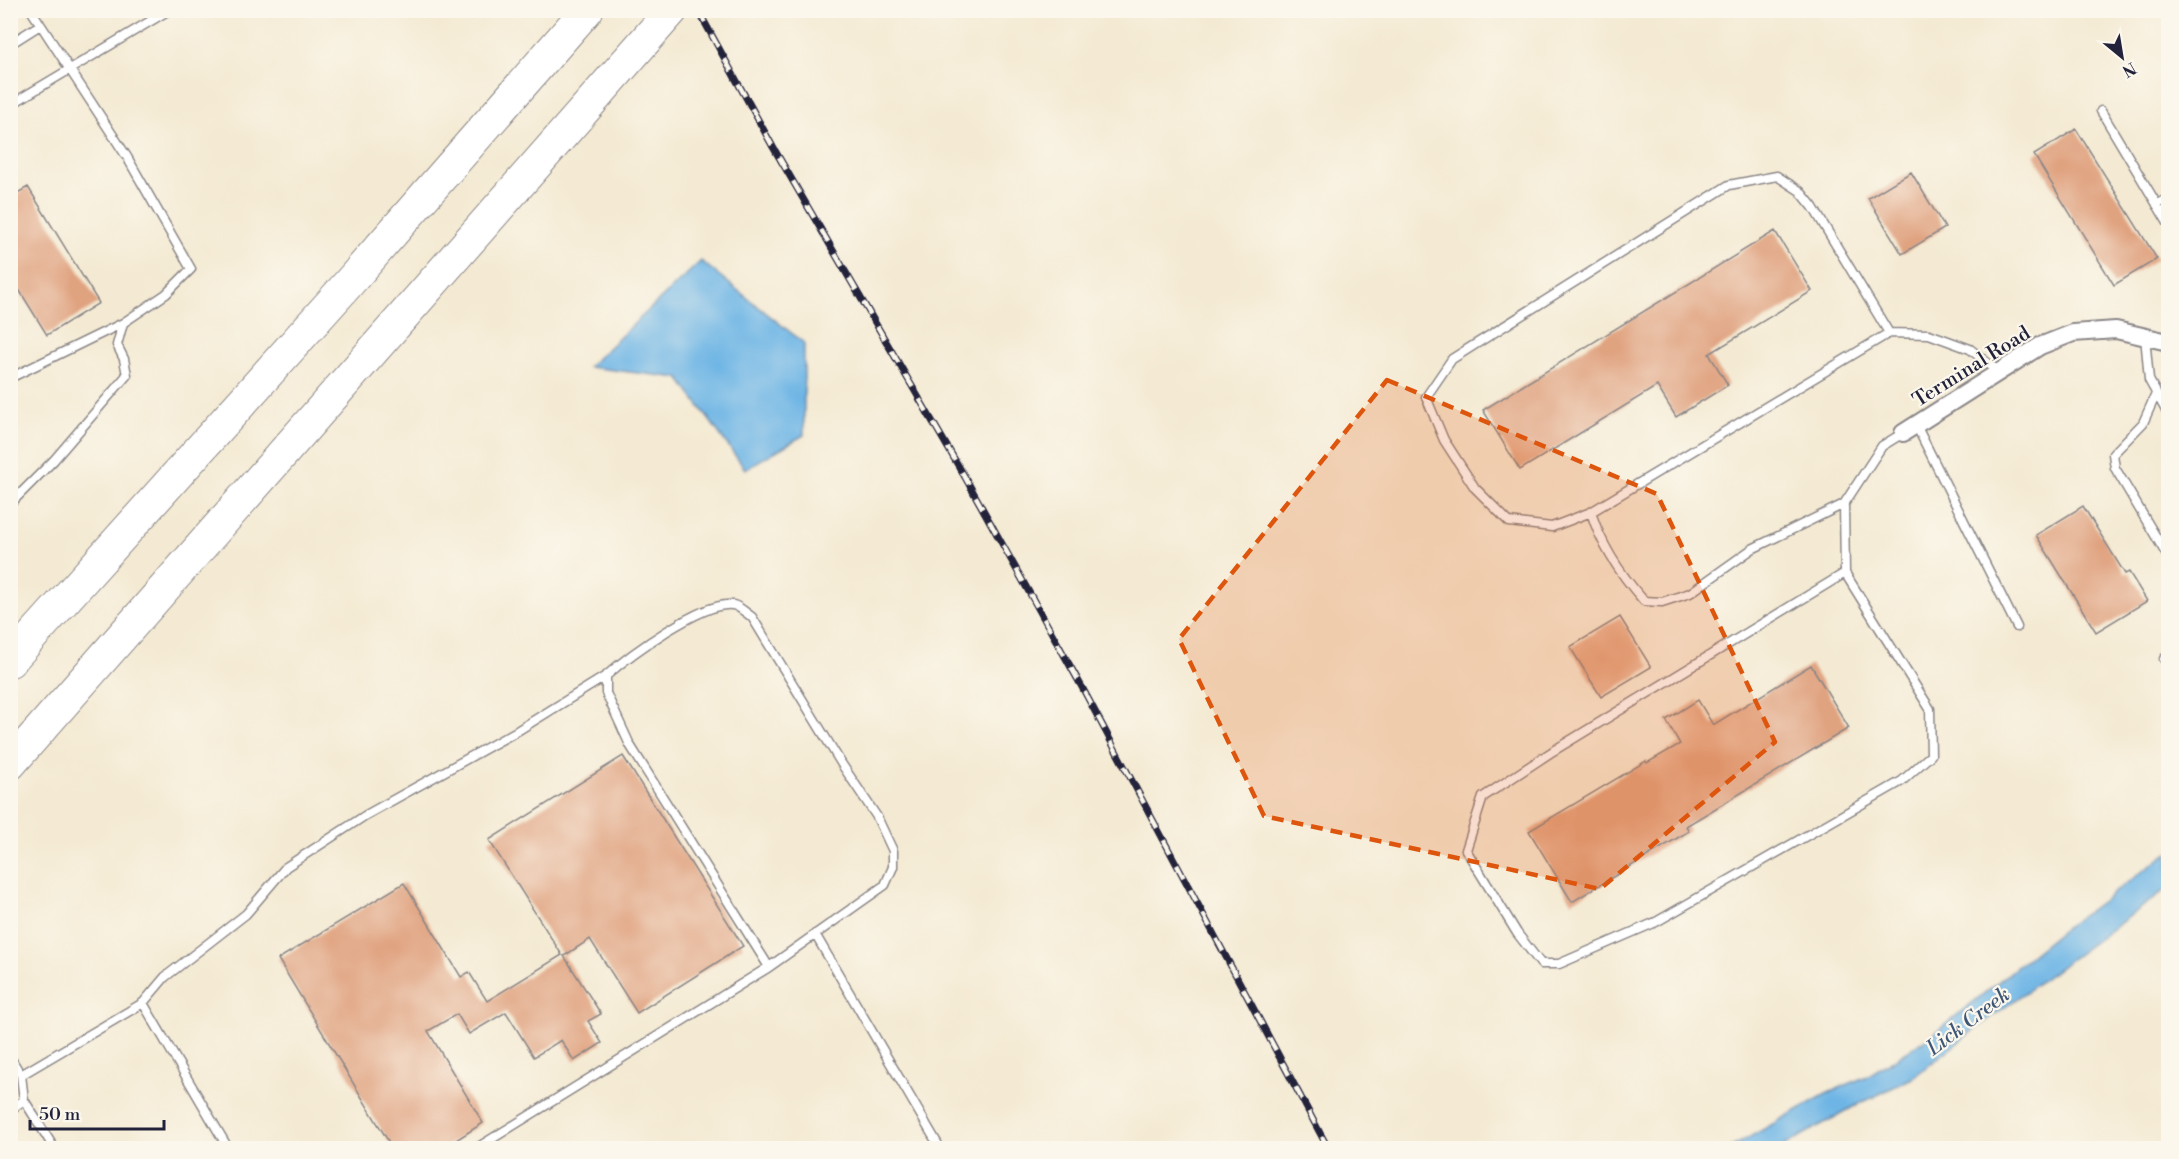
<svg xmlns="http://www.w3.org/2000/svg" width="2179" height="1159" font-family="'Libre Bodoni',serif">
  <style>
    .water { fill: #6eb5e5; stroke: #486c90; stroke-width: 1.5 }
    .building { fill: #e0a380 }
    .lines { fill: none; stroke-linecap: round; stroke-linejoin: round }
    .service-casing { stroke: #8b8687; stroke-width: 11 }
    .minor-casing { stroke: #8b8687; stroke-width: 20 }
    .motorway-casing { stroke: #8b8687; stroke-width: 34 }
    .service { stroke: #fff; stroke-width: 8 }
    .minor { stroke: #fff; stroke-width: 16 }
    .motorway { stroke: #fff; stroke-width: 32 }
    .rail-casing { stroke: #22223b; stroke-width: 7 }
    .rail { stroke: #fbf7ec; stroke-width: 4.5; stroke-dasharray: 14; stroke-linecap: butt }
    .marked { fill: #de560e; fill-opacity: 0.2; stroke: #de560e; stroke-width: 4.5; stroke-dasharray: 12 8; stroke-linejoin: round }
    .labels { text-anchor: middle; stroke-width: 4.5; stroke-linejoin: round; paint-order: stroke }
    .street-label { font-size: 20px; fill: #22223b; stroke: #fbf7ec }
    .water-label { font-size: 21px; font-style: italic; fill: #3d5576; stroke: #fbf7ec }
  </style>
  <rect width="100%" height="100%" fill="#fbf7ec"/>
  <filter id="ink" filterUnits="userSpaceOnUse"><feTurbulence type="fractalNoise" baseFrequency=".0167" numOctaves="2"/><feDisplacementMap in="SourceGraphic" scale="12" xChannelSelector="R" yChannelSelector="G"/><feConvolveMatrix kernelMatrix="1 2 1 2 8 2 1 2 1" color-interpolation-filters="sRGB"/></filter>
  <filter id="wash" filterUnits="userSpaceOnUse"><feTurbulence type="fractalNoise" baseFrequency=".008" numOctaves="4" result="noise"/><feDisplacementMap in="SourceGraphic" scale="24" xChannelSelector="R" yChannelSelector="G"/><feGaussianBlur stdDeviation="1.35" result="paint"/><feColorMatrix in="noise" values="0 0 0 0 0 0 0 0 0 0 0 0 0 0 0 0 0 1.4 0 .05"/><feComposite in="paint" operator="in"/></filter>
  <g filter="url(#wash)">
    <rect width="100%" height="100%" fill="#f4ead3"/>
    <!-- water -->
    <path class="water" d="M 701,261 L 804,343 L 804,435 L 745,469 L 679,378 L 588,367 Z
      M 2168,853 L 2168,888 L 1978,1027 L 1912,1078 L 1853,1107 L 1780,1148 L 1730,1148 L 1826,1094 L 1869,1075 L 1931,1036 L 2065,928 Z"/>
    <g id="blocks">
      <!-- building -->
      <path class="building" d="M 2076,129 L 2157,259 L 2114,285 L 2034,155 Z
        M 1911,172 L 1945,228 L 1902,254 L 1868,198 Z
        M 28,187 L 99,303 L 47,335 L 10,275 L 10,197 Z
        M 1775,231 L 1812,291 L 1709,354 L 1728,385 L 1676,417 L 1657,386 L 1520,470 L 1483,410 Z
        M 2083,506 L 2125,574 L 2129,572 L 2147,601 L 2096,632 L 2036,535 Z
        M 1620,617 L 1651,667 L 1601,697 L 1570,647 Z
        M 1811,665 L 1849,728 L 1686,826 L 1689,831 L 1572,902 L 1529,831 L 1646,761 L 1647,763 L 1680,744 L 1666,720 L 1698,700 L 1713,725 Z
        M 623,756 L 743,946 L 637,1013 L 590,939 L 564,956 L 601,1014 L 588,1021 L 602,1043 L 574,1061 L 561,1040 L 534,1057 L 506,1012 L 469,1034 L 457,1014 L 428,1031 L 483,1123 L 442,1149 L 393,1149 L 278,959 L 404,883 L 461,977 L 469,972 L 487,1001 L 562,955 L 489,840 Z"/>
    </g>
  </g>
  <g filter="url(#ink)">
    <use href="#blocks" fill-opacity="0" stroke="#8b8687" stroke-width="1.5"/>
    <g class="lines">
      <defs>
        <path id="service" d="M 10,44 L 40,25
          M 10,105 L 169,10
          M 2101,111 L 2168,223
          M 2157,205 L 2168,198
          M 2145,336 L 2149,380 L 2168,414
          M 10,378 L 123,323
          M 2156,394 L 2143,423 L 2113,454 L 2115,468 L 2168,557
          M 1916,425 L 2017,627
          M 10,504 L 54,460 L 127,375 L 124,359 L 117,345 L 123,323 L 166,294 L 191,269 L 127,157 L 31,10
          M 1844,504 L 1752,549 L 1690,593 L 1662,602 L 1644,601 C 1621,575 1601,545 1591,512 L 1889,333 L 1929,334 L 1970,349 L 1999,372
          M 1591,512 L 1552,527 L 1509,522 L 1475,488 L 1444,440 L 1426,397 L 1452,359 L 1729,185 L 1777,176 L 1800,191 L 1813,207 L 1889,333
          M 1845,573 L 1930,709 L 1931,755 L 1902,781 L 1656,922 L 1559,964 L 1541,964 L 1517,933 L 1466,850 L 1483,797 L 1553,751 L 1845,573 L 1844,504 L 1882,446 L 1903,433
          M 2164,659 L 2168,655
          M 815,934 L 940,1148
          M 143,1003 L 165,977 L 246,914 L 286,867 L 366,815 L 517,731 L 606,676
          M 10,1057 L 21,1075
          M 24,1100 L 54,1148
          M 10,1110 L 24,1100 L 21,1075 L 143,1003 L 228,1148
          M 477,1148 L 769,967 L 885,885 L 893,867 L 893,851 L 877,817 L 841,763 L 752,617 C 746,613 739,606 733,605 C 704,600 628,656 606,676 L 606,693 L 630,745 L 769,967"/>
        <path id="minor" d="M 1903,433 L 2040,346 L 2073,333 L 2116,330 L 2168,342"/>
        <path id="motorway" d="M 10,661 L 347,285 L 587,10
          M 10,764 L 672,10"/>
      </defs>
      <!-- service casing -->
      <use href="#service" class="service-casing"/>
      <!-- minor casing -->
      <use href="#minor" class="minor-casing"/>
      <!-- motorway casing -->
      <use href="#motorway" class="motorway-casing"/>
      <!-- service -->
      <use href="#service" class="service"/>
      <!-- minor -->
      <use href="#minor" class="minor"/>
      <!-- motorway -->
      <use href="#motorway" class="motorway"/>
      <defs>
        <path id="rail" d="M 698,10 L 773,147 L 966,479 L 1083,689 L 1328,1148"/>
      </defs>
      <!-- rail casing -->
      <use href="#rail" class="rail-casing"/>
      <!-- rail -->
      <use href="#rail" class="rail"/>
    </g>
  </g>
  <!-- marked area -->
  <path class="marked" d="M 1387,380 L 1657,494 L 1775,742 L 1600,889 L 1264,816 L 1179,639 Z"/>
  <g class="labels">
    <!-- street labels -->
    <g class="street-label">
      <text transform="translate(1971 366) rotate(-32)" y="7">Terminal Road</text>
    </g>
    <!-- water labels -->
    <g class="water-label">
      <text transform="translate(1968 1021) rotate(-37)" y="7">Lick Creek</text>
    </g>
  </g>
  <!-- margin -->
  <rect width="2179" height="1159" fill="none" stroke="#fbf7ec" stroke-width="36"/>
  <!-- north arrow -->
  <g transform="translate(2122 57) rotate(150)" stroke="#fbf7ec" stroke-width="4.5" paint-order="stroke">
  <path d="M0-4.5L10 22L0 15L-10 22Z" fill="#22223b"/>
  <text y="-9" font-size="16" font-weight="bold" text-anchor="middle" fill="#22223b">N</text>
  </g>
  <!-- scale -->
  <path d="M30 1120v9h134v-9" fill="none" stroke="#22223b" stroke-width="3"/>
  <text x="39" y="1120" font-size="18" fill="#22223b" stroke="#fbf7ec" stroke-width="4.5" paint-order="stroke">50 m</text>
</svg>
